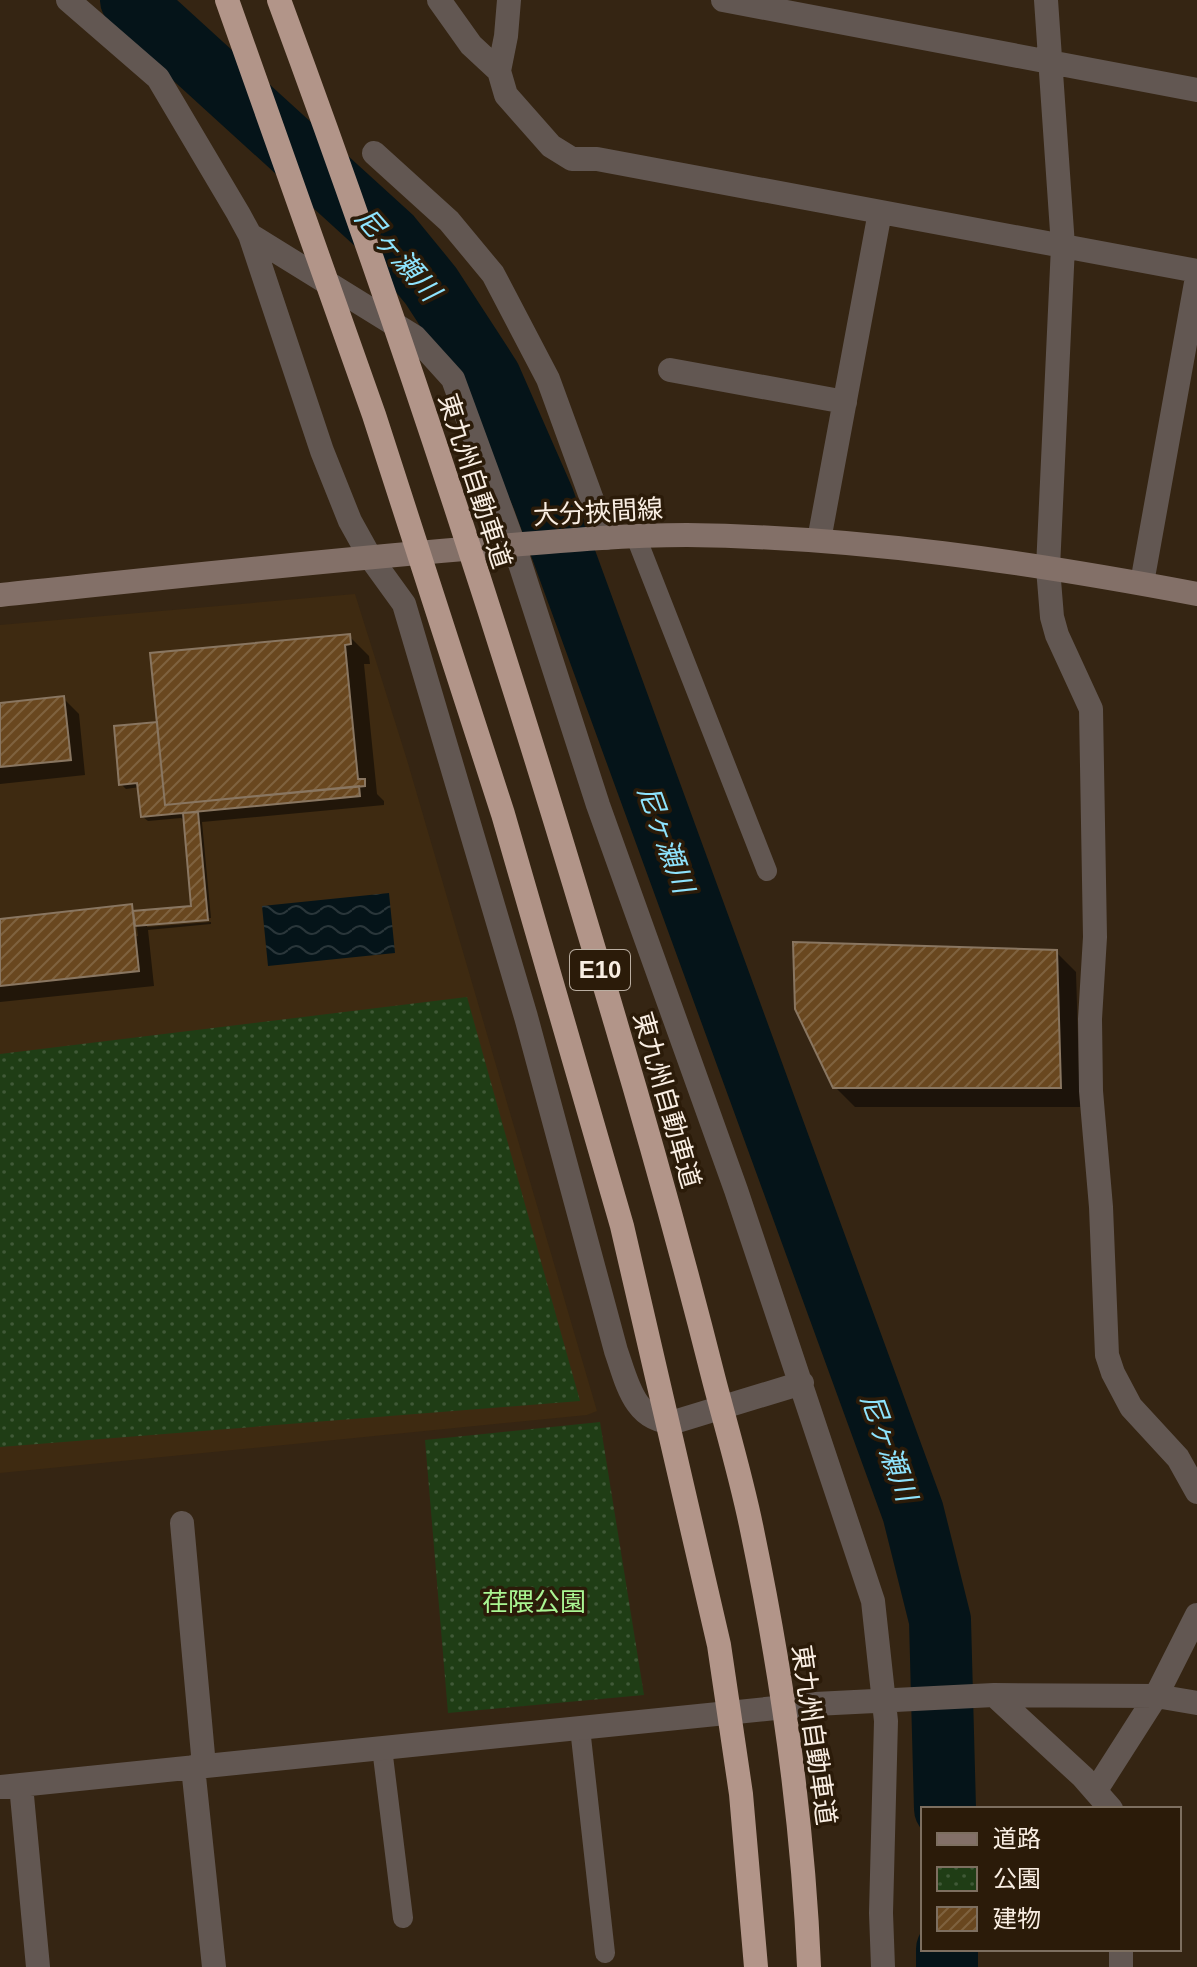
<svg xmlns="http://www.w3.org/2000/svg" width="1197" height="1967" font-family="Arial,'Noto Sans JP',sans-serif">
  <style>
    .built { fill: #3e2a11 }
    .park { fill: url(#park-dots) }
    .water { fill: url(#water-waves) }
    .shadow { fill: #0007; fill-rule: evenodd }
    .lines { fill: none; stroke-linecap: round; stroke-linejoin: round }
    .river { stroke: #051419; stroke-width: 62 }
    .building { fill: url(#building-hatch); stroke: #897661; stroke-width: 2 }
    .service { stroke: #625752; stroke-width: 20 }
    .minor { stroke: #625752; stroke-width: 24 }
    .secondary { stroke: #837068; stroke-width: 24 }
    .motorway-bridge { stroke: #b29589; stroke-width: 24 }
    .labels { text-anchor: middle; stroke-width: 7; stroke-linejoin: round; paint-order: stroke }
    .shield { fill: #2b1b09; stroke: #bbafa2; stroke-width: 2 }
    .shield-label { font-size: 24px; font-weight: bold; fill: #f9eee3 }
    .street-label { font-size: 26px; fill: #f9eee3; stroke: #2b1b09 }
    .park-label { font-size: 26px; fill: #aaf693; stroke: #2b1b09 }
    .water-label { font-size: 28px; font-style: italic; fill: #8ee3fd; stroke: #2b1b09 }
  </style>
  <defs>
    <pattern id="park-dots" width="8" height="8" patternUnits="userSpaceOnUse" patternTransform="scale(2)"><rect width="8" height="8" fill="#1f3d15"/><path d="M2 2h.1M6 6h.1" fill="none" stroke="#405937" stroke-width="1.8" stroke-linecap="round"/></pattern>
    <pattern id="water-waves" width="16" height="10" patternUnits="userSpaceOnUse" patternTransform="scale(2)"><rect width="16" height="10" fill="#051419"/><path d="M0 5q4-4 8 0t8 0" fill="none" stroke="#2a363a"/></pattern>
    <pattern id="building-hatch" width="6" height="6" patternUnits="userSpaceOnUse" patternTransform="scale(2)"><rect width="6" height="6" fill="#69471f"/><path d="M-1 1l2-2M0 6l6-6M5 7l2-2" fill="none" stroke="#7f623f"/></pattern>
  </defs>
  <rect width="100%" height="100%" fill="#352513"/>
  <!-- built -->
  <path class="built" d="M 355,594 L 407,760 L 597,1411 L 587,1415 L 0,1473 L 0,625 Z"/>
  <!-- park -->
  <path class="park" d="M 467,997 L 580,1401 L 0,1447 L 0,1054 Z
    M 600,1422 L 644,1695 L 448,1713 L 425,1440 Z"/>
  <!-- water -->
  <path class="water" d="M 389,893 L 395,953 L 268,966 L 262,906 Z"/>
  <!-- shadow -->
  <path class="shadow" d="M 349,636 L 369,656 L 370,664 L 364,664 L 377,794 L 384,801 L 384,805 L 202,822 L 211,918 L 147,923 L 147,927 L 211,922 L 211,924 L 148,930 L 154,986 L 0,1002 L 0,921 L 131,907 L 138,913 L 193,908 L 186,822 L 181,818 L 148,821 L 143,817 L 140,787 L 126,789 L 121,784 L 159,724 ZM 132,921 L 136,921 L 138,936 L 134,937 Z
    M 63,698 L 79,714 L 85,775 L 0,784 L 0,705 Z
    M 1056,952 L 1076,972 L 1080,1107 L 855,1107 L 835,1087 Z"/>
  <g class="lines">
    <!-- river -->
    <path class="river" d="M 131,0 L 391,237 L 431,286 L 490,377 L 543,498 L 913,1512 L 940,1620 L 945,1809
      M 947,1949 L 947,1967"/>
  </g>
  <!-- building -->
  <path class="building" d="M 350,634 L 351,644 L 345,645 L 358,779 L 365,779 L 365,786 L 165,805 L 150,653 Z
    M 64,696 L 71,760 L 0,767 L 0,703 Z
    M 157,722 L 165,805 L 359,786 L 360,796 L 141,817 L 137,783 L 119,785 L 114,726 Z
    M 198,812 L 208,920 L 135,926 L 133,911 L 191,906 L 183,813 Z
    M 132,904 L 139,971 L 0,986 L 0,919 Z
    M 793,942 L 1057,950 L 1061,1088 L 833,1088 L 795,1009 Z"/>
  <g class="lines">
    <!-- service -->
    <path class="service" d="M 636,537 L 767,871
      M 580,1728 L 605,1953
      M 382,1748 L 403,1918"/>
    <!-- minor -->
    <path class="minor" d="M 68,0 L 158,78 L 238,213 L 250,235 L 322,451 L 350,521 L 370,557 L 404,604 L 526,1017 L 616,1351 C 627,1382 634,1422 674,1422 L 802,1383
      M 439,0 L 471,45 L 499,71
      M 509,0 L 506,36 L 499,71 L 506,95 L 551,146 L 572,159 L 597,159 L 1197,271
      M 723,0 L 1197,90
      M 1046,0 L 1063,246 L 1048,568 L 1052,617 L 1057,635 L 1091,709 L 1095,937 L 1090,1019 L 1091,1091 L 1101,1207 L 1107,1355 L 1113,1373 L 1131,1407 L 1178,1458 L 1197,1492
      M 374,153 L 449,221 L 493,274 L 548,379 L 606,538
      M 250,235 L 415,337 L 453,379 L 514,545 L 598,805 L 736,1190 L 873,1601 L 886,1721 L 881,1913 L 883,1967
      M 670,370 L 845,402
      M 819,540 L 880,212
      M 1142,583 L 1197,277
      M 182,1523 L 204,1766
      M 994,1695 L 1083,1777 L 1111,1809
      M 193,1767 L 214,1967
      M 21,1785 L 38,1967
      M 0,1787 L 815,1704 L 994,1695 L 1156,1696 L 1197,1703
      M 1096,1790 L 1156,1696 L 1197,1615
      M 1121,1967 L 1121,1949"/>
    <!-- secondary -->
    <path class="secondary" d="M 0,595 C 154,579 309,562 464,549 C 538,543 613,535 687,535 C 859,537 1028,562 1197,594"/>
    <!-- motorway-bridge -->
    <path class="motorway-bridge" d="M 227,0 L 374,415 L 503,814 L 622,1226 L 719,1645 L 741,1794 L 756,1967
      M 279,0 C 404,337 515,679 616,1024 C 651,1142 684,1261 714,1380 C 727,1430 742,1480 752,1530 C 782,1674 803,1820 809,1967"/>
  </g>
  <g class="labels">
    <!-- shield labels -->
    <rect class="shield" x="570" y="950" width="60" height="40" rx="6"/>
    <g class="shield-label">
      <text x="600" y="978">E10</text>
    </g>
    <!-- street labels -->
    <g class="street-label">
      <text transform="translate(475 481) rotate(72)" y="9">東九州自動車道</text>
      <text transform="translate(598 512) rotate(-3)" y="9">大分挾間線</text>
      <text transform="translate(667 1100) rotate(74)" y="9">東九州自動車道</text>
      <text transform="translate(814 1735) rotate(82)" y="9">東九州自動車道</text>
    </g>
    <!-- park labels -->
    <g class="park-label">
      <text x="534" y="1611">荏隈公園</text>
    </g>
    <!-- water labels -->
    <g class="water-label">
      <text transform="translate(398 254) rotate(49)" y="10">尼ヶ瀬川</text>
      <text transform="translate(666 839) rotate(70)" y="10">尼ヶ瀬川</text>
      <text transform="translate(889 1447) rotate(70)" y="10">尼ヶ瀬川</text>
    </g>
  </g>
  <!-- legend -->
  <rect x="921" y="1807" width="260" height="144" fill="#2b1b09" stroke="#7d6f60" stroke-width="2"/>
  <rect x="937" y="1833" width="40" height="12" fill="#837068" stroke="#7d6f60" stroke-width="2"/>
  <text x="993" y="1847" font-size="24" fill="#f9eee3">道路</text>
  <rect x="937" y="1867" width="40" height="24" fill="url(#park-dots)" stroke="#7d6f60" stroke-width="2"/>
  <text x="993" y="1887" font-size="24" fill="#f9eee3">公園</text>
  <rect x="937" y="1907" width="40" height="24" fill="url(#building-hatch)" stroke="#7d6f60" stroke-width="2"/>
  <text x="993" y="1927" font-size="24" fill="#f9eee3">建物</text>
</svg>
